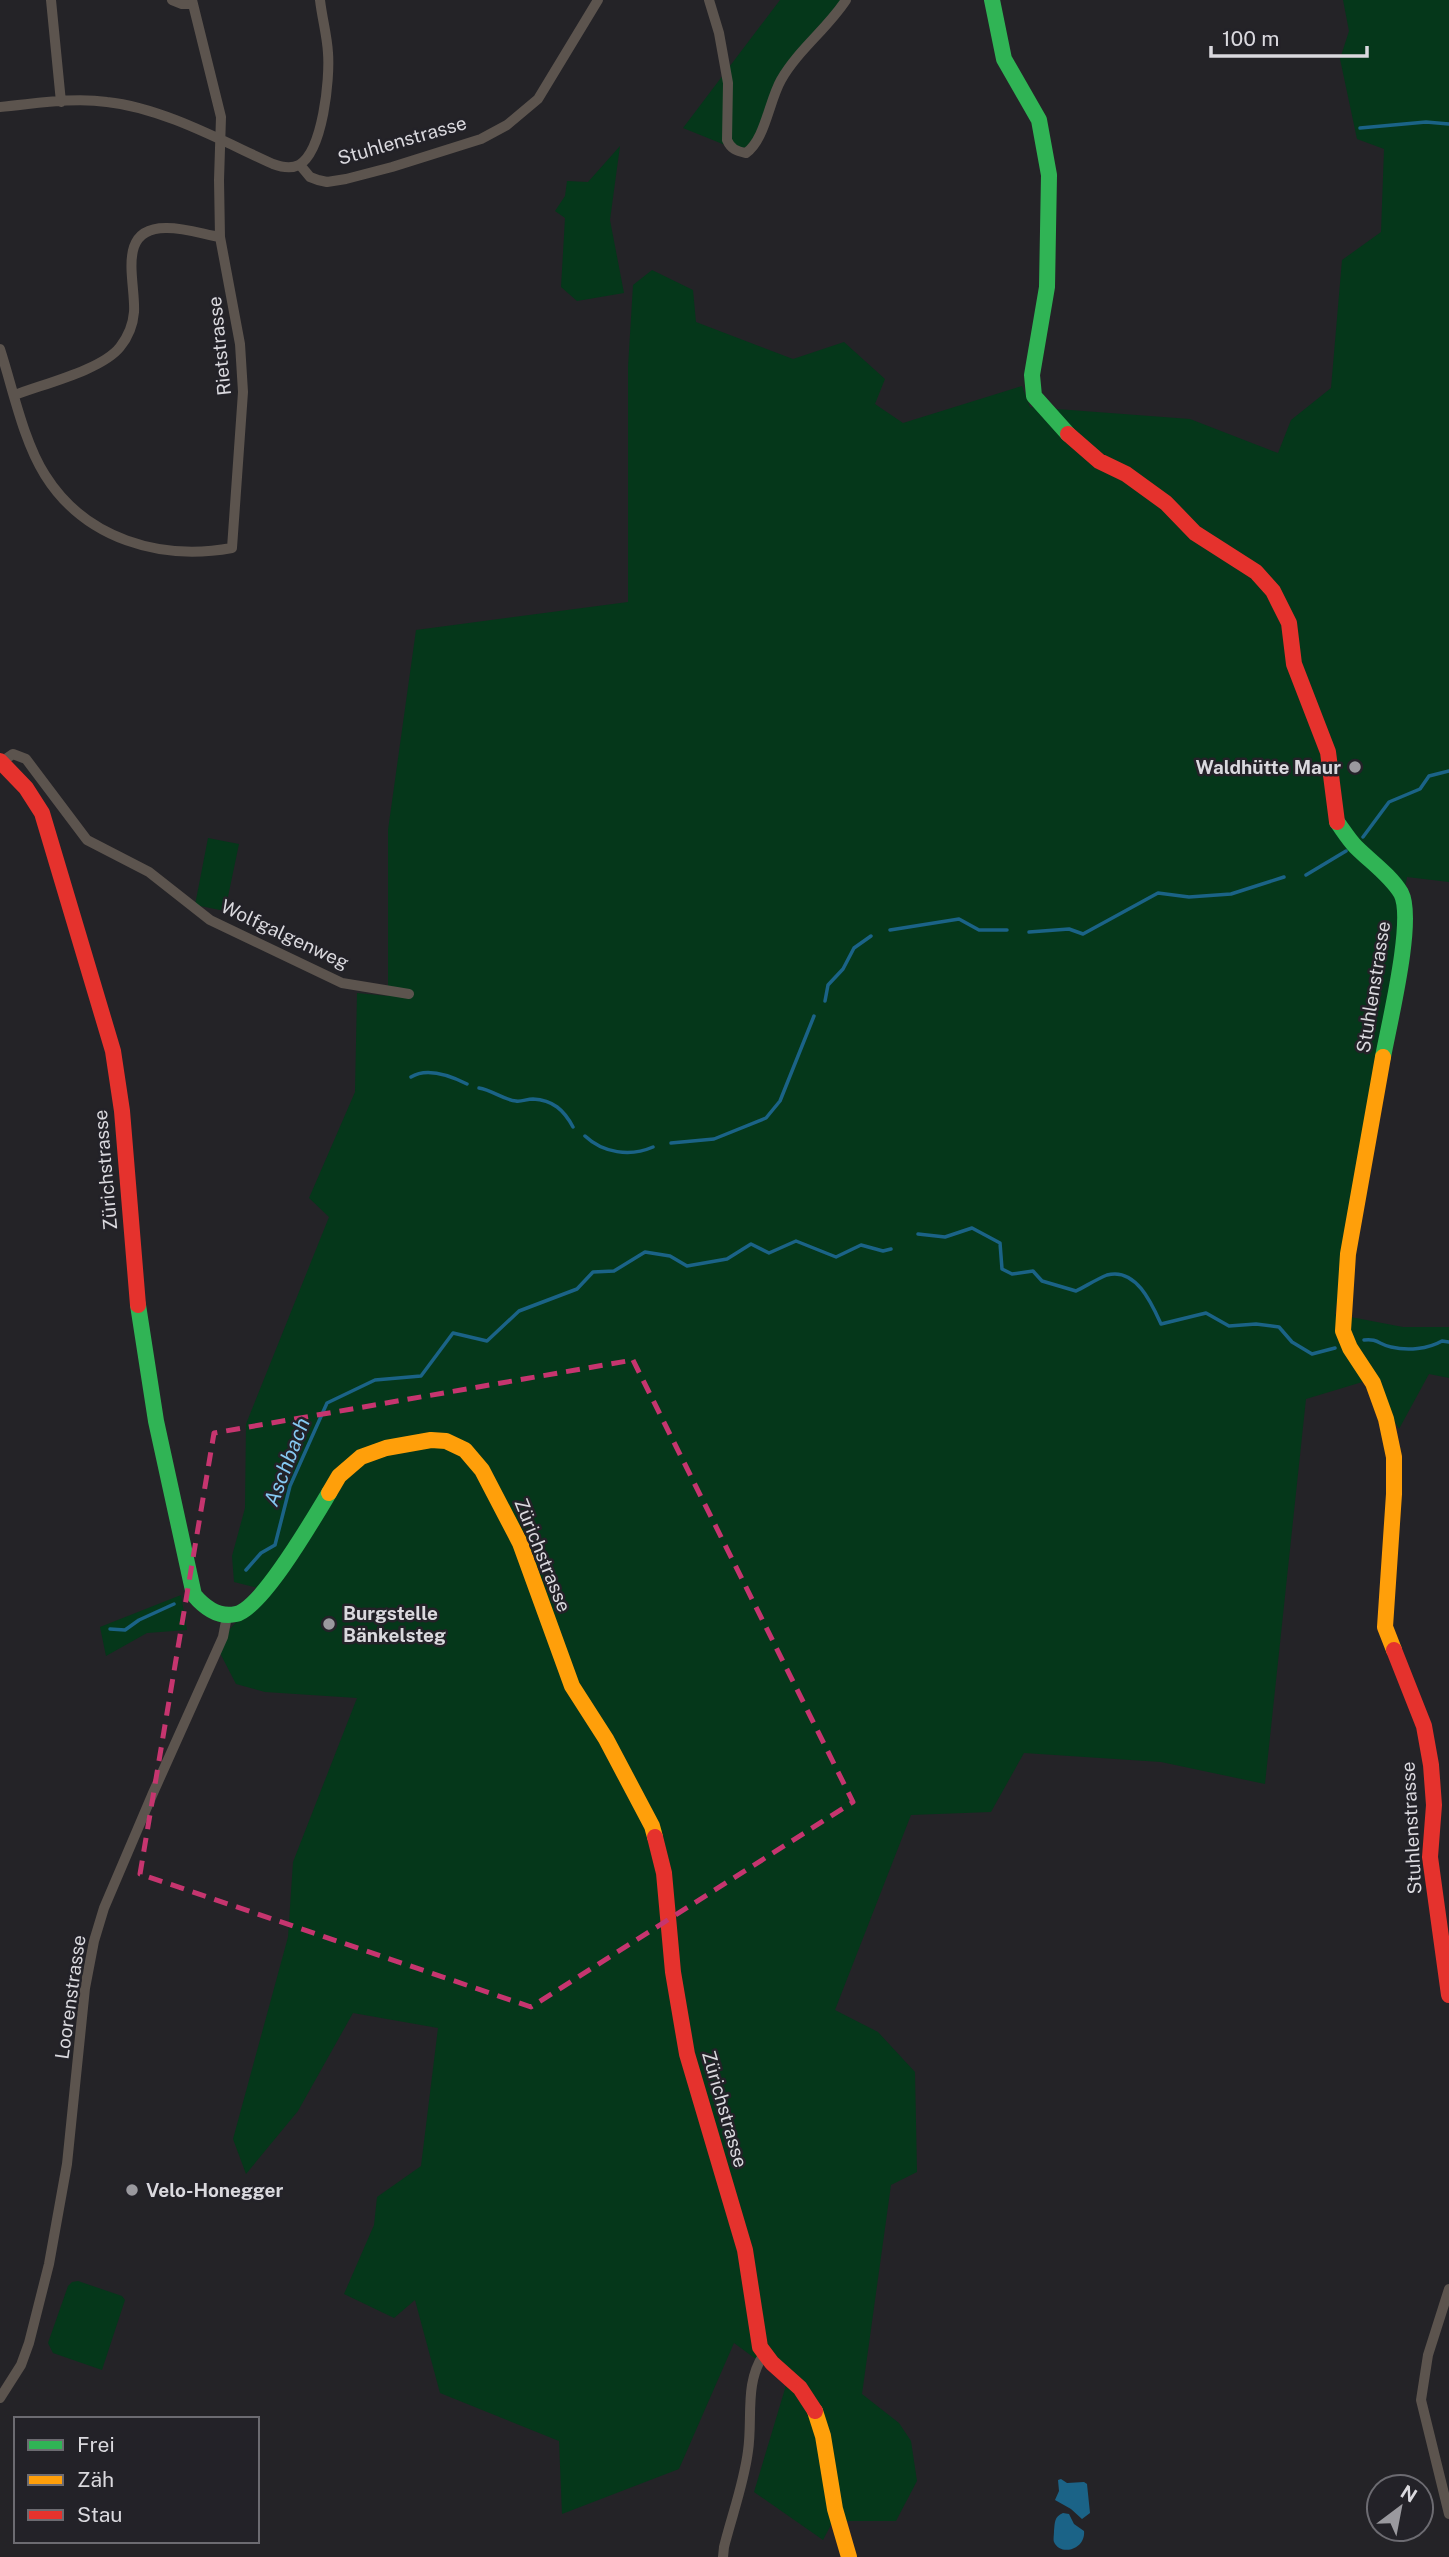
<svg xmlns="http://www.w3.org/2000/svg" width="1449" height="2557" font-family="'Public Sans',sans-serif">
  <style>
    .green { fill: #05371a }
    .water { fill: #1b6387 }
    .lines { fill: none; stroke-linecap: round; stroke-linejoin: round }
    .stream { stroke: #1b6387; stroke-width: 3.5 }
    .street { stroke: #5c544e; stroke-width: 10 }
    .fast { stroke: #30b455; stroke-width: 16 }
    .slow { stroke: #ff9f0a; stroke-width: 16 }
    .jam { stroke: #e5322d; stroke-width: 16 }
    .marked { fill: none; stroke: #c6356f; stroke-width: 5; stroke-dasharray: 14 9; stroke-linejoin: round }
    .poi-dot { fill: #9a999e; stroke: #232228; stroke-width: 2.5 }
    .labels { text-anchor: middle; stroke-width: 5; stroke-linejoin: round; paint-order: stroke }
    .street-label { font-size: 19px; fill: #dad9de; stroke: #232228 }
    .poi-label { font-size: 19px; font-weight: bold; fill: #dad9de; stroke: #232228; text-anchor: start }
    .water-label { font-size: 21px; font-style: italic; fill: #85c9f2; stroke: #232228 }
  </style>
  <rect width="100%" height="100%" fill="#242327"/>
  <!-- green -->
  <path class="green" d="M 780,0 L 846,0 L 792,62 L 753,148 L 730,147 L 683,128 Z
    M 1343,0 L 1449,0 L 1449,882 L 1407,877 L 1335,1314 L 1403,1327 L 1449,1327 L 1449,1378 L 1429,1374 L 1399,1429 L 1369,1380 L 1306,1399 L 1265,1784 L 1161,1762 L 1024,1753 L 991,1812 L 911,1815 L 835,2010 L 878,2032 L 915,2072 L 917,2172 L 891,2185 L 862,2394 L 899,2423 L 911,2441 L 917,2481 L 896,2521 L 833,2521 L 823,2540 L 754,2492 L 787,2382 L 734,2343 L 679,2469 L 562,2514 L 559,2441 L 440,2393 L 415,2300 L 394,2318 L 344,2294 L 374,2225 L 377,2197 L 421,2166 L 438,2028 L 353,2013 L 298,2111 L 246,2174 L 233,2139 L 288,1937 L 293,1862 L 357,1698 L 265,1692 L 236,1684 L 220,1653 L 228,1631 L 266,1590 L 234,1582 L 232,1556 L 245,1508 L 246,1424 L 329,1217 L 309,1198 L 355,1092 L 357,993 L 388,996 L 388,830 L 416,630 L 628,602 L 628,367 L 633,285 L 652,270 L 693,290 L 696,322 L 793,359 L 844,342 L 885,379 L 875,404 L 903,423 L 1022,386 L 1030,407 L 1190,419 L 1278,453 L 1291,420 L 1331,388 L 1342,260 L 1381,232 L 1384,149 L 1357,139 L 1340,59 L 1349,31 Z
    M 620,146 L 610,220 L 624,293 L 577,301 L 561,287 L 565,218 L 555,211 L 565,196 L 567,181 L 588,182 Z
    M 208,838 L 239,844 L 225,911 L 195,905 Z
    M 181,1595 L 187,1630 L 147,1633 L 106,1656 L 100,1627 Z
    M 78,2281 L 122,2296 L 125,2300 L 102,2370 L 53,2353 L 48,2343 L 68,2286 L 72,2282 Z"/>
  <!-- water -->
  <path class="water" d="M 1061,2479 L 1067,2483 L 1084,2482 L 1087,2484 L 1090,2513 L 1082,2519 L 1071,2509 L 1055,2500 L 1059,2491 L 1058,2480 Z
    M 1063,2513 L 1069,2514 L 1074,2524 L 1084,2531 C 1086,2549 1061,2557 1054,2542 C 1053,2540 1054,2535 1054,2531 C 1055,2522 1054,2517 1063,2513 Z"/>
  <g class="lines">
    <!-- stream -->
    <path class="stream" d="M 1360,128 L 1426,122 L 1449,124
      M 1363,837 L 1389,802 L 1420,789 L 1429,776 L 1449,771
      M 1306,875 L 1346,851
      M 890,930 L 959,919 L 979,930 L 1007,930
      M 1029,932 L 1069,929 L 1083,934 L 1158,893 L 1189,897 L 1231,894 L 1284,877
      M 825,1001 L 828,985 L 843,969 L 854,948 L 871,936
      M 411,1077 C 427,1067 451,1076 467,1084
      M 479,1088 C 492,1090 504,1100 516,1101 C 521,1102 527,1099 533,1099 C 553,1100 564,1110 573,1127
      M 585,1136 C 603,1153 630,1157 653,1147
      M 671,1143 L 714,1139 L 766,1118 L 780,1101 L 814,1016
      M 918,1234 L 945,1237 L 972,1228 L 1000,1243 L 1002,1269 L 1012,1274 L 1033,1271 L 1042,1281 L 1076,1291 C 1086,1286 1097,1279 1107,1275 C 1136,1267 1152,1304 1161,1324 L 1206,1313 L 1229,1326 L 1256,1324 L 1279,1327 L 1292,1342 L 1312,1354 L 1335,1348
      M 1364,1340 C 1377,1338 1380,1345 1391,1347 C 1408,1351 1428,1349 1442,1341 L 1449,1342
      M 246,1570 L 261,1553 L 275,1545 L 290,1486 L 327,1403 L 375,1380 L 421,1376 L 453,1333 L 487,1341 L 519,1311 L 577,1289 L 593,1272 L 614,1271 L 645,1252 L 670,1256 L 687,1266 L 727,1259 L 751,1244 L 769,1253 L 796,1241 L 836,1257 L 861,1245 L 883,1251 L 891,1249
      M 110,1629 L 125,1630 L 139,1620 L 174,1604"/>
    <!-- street -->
    <path class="street" d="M 51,0 L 61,102
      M 172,0 L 182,4 L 192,4
      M 709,0 L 719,33 L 728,83 L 727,140 C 731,149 736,151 746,153 C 765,140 769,101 781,80 C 798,50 827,29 846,0
      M 0,107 C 35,104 72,97 107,102 C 163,108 222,141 273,164 C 281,167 291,169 299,165 C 323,151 330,79 328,53 C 327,35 322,18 320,0
      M 300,165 L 310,177 L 318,180 L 327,182 L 346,179 L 392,167 L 481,139 L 507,125 L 538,99 L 598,0
      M 0,349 C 13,389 23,440 45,475 C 85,539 160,561 232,548 L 243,392 L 240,344 L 220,237 L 219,180 L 221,117 L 192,0
      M 15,395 C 43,384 102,370 120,347 C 128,337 133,325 134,312 C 136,282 115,227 167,228 C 185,228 203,234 220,237
      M 1,762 L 13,754 L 26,759 L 87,840 L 149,872 L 210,920 L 342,983 L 409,994
      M 1449,2289 L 1428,2355 L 1421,2400 L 1449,2514
      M 0,2398 L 21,2365 L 29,2343 L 49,2264 L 67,2164 L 85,1988 L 94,1941 L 104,1908 L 153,1793 L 223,1637 L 227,1616
      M 723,2557 L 724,2547 C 732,2515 744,2483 748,2451 C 753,2418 744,2383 764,2354"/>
    <!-- fast -->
    <path class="fast" d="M 992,0 L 1004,59 L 1039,120 L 1049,175 L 1047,287 L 1032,375 L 1034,396 L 1068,434
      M 1337,822 C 1343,830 1349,840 1356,847 C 1371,862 1390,875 1401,893 C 1415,919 1389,1024 1383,1057
      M 138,1305 L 156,1421 L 194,1595 C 205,1608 219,1618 236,1614 C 262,1608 314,1518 329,1493"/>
    <!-- slow -->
    <path class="slow" d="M 1383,1057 L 1348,1254 L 1343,1331 L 1350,1348 L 1373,1383 L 1386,1419 L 1394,1457 L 1394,1494 L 1385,1627 L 1394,1650
      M 329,1493 L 339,1476 L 361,1457 L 386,1448 L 431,1440 L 446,1441 L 465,1450 L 482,1470 L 520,1543 L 572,1686 L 606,1739 L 652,1826 L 655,1837
      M 815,2411 L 823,2436 L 835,2509 L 849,2557"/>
    <!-- jam -->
    <path class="jam" d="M 1068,434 L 1099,461 L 1126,474 L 1166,503 L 1195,533 L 1256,572 L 1273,591 L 1289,623 L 1294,664 L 1328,752 L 1337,822
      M 0,761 L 26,788 L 42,813 L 113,1051 L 122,1111 L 138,1305
      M 1394,1650 L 1424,1726 L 1431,1765 L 1434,1805 L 1430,1857 L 1449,1995
      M 655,1837 L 664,1873 L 673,1972 L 687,2054 L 745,2250 L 760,2347 L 772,2363 L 800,2388 L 815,2411"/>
  </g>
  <!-- marked area -->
  <path class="marked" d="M 633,1360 L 853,1802 L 531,2007 L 140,1874 L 214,1433 Z"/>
  <!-- markers -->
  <g class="poi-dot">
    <circle cx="1355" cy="767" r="7"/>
    <circle cx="329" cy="1624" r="7"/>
    <circle cx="132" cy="2190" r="7"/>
  </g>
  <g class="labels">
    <!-- street labels -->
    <g class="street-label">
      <text transform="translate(402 140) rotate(-16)" y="7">Stuhlenstrasse</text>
      <text transform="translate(219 346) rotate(-96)" y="7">Rietstrasse</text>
      <text transform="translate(285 934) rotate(25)" y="7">Wolfgalgenweg</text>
      <text transform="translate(1373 987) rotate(-81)" y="7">Stuhlenstrasse</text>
      <text transform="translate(105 1170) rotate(-95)" y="7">Zürichstrasse</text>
      <text transform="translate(543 1555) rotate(68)" y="7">Zürichstrasse</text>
      <text transform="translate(1411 1828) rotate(-93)" y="7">Stuhlenstrasse</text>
      <text transform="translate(70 1997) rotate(-82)" y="7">Loorenstrasse</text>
      <text transform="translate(725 2109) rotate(74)" y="7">Zürichstrasse</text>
    </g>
    <!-- poi labels -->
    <g class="poi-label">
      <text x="1341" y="774" text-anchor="end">Waldhütte Maur</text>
      <text x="343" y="1620">Burgstelle<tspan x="343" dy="22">Bänkelsteg</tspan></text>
      <text x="146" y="2197">Velo-Honegger</text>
    </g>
    <!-- water labels -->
    <g class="water-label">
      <text transform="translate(287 1462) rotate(-69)" y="7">Aschbach</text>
    </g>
  </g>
  <!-- legend -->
  <rect x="14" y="2417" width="245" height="126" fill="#232228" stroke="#6c6b71" stroke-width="2"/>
  <rect x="28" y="2440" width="35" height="10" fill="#30b455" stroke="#6c6b71" stroke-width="2"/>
  <text x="77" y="2452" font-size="21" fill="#dad9de">Frei</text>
  <rect x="28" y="2475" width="35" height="10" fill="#ff9f0a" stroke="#6c6b71" stroke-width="2"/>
  <text x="77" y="2487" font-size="21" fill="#dad9de">Zäh</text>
  <rect x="28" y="2510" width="35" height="10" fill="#e5322d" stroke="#6c6b71" stroke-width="2"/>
  <text x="77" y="2522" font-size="21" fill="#dad9de">Stau</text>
  <!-- north arrow -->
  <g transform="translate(1400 2508) rotate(32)"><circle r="33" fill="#232228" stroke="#6c6b71" stroke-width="2"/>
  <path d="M0-5L12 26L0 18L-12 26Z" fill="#9a999e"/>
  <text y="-10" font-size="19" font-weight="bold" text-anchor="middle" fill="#dad9de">N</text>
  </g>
  <!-- scale -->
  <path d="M1211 46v10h156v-10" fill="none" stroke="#dad9de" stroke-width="3.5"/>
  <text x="1222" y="46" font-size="21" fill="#dad9de" stroke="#232228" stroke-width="5" paint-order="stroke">100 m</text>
</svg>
